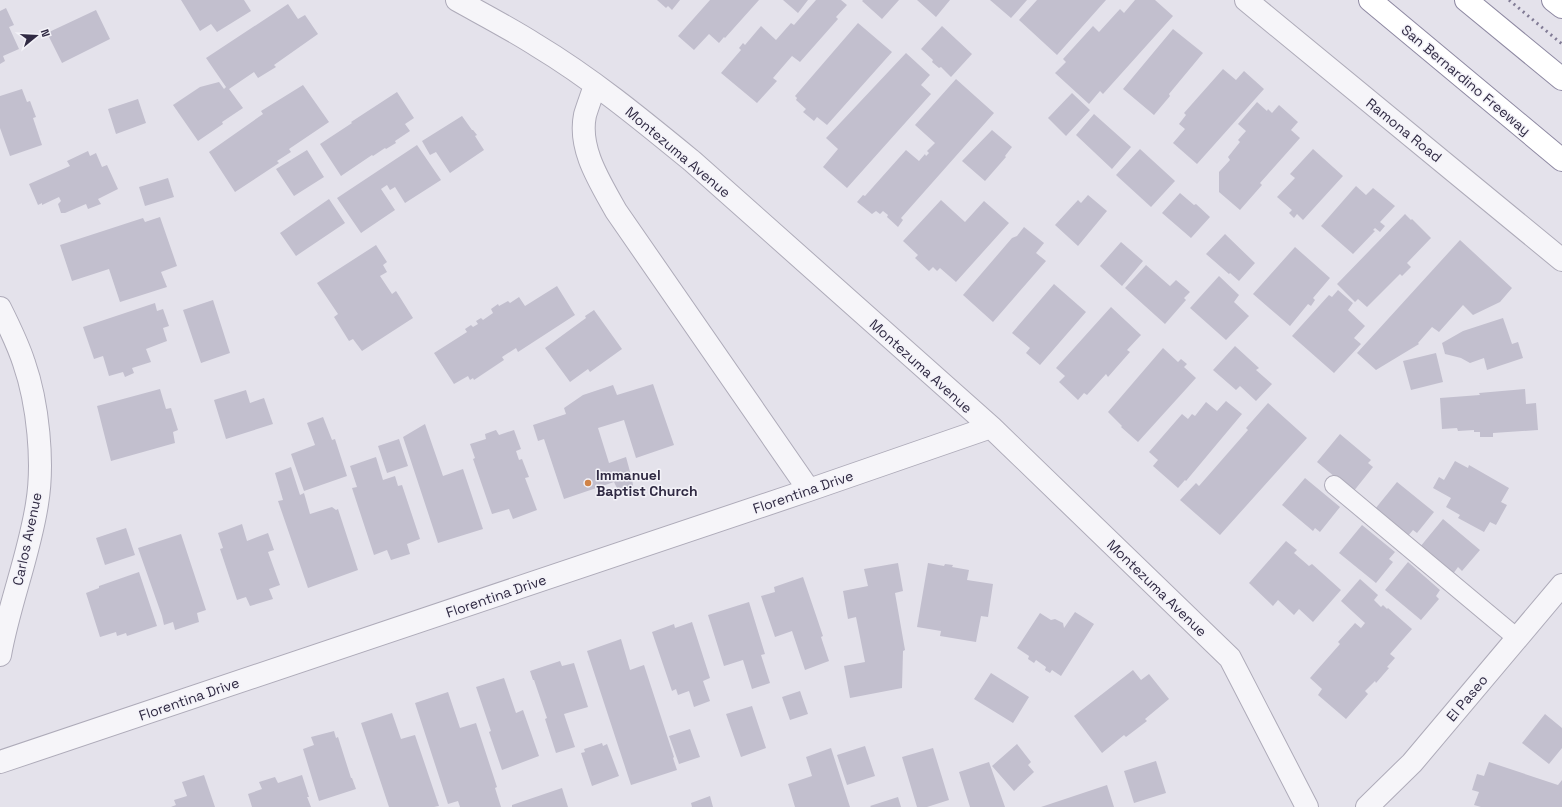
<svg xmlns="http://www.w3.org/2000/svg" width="1562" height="807" font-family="'Space Grotesk',sans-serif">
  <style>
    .building { fill: #c2bfce }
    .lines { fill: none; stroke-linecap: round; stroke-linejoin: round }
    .lane-casing { stroke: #aeabb9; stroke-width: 20 }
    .street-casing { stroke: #aeabb9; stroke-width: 24 }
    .highway-casing { stroke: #8e89a2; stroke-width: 24 }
    .lane { stroke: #f6f5f9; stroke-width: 18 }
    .street { stroke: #f6f5f9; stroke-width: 22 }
    .highway { stroke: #fff; stroke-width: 22 }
    .rail { stroke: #817b95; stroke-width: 3; stroke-dasharray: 2 4; stroke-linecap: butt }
    .poi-dot { fill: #d08347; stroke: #f3f2f8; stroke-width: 1.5 }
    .labels { text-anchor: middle; stroke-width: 3; stroke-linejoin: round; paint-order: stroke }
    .street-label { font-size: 14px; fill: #302a43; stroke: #f3f2f8 }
    .poi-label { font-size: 14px; font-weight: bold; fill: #302a43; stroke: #f3f2f8; text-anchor: start }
  </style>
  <rect width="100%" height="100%" fill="#e4e2eb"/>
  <!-- building -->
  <path class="building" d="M 181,0 L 244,0 L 251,11 L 217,32 L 211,24 L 200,31 Z
    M 657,0 L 680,0 L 672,10 L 668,6 L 666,8 Z
    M 710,0 L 759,0 L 725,38 L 724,37 L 719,43 L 709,34 L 694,50 L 678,36 Z
    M 783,0 L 808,0 L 798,13 Z
    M 816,0 L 841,0 L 847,5 L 836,17 L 838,19 L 800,62 L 792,56 L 773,78 L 777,81 L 757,103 L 721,73 L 741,50 L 739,48 L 743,43 L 745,45 L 761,26 L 776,40 L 791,23 L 794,25 Z
    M 863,0 L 899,0 L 882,19 L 862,1 Z
    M 917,0 L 950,0 L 936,17 Z
    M 990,0 L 1027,0 L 1011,18 Z
    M 1037,0 L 1106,0 L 1057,55 L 1019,20 Z
    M 1135,0 L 1155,0 L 1173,16 L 1103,94 L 1100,91 L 1089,104 L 1055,73 L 1066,62 L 1063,59 L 1093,26 L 1099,32 L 1120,9 L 1124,13 Z
    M 288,4 L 298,19 L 305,15 L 318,34 L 274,65 L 276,67 L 258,78 L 254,72 L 229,89 L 243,108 L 222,122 L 223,124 L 198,141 L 173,105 L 200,87 L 219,82 L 224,89 L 226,87 L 206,58 Z
    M 6,8 L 14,25 L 9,27 L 19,49 L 3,56 L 5,61 L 0,64 L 0,11 Z
    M 96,10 L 110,39 L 62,63 L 47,33 Z
    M 858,23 L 892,52 L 827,125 L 817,117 L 814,121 L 803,112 L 806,109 L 796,100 L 797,98 L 795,96 Z
    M 942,26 L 972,54 L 951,77 L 941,67 L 939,68 L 932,62 L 933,60 L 921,49 Z
    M 1173,29 L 1203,53 L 1169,94 L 1170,96 L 1154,115 L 1123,89 Z
    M 906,53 L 930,75 L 921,85 L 931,94 L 847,188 L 823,167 L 838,149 L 826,138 Z
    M 1223,69 L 1236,80 L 1244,71 L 1264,89 L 1197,164 L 1173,143 L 1185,129 L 1179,124 L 1186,115 L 1184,113 Z
    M 956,79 L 994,113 L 901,218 L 903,220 L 898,227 L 887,217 L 888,215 L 883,211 L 880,214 L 876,211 L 872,214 L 857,202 L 863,195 L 865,196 L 906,150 L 919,161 L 925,154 L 926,156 L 929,153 L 927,151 L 935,143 L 915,125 Z
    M 303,85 L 329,122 L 289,149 L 291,152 L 277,161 L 279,163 L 235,192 L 209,152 L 263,114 L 261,111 Z
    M 22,89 L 27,102 L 30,101 L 36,117 L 33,118 L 42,145 L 10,156 L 0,128 L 0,96 Z
    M 397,92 L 414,118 L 405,124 L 410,131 L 395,141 L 396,143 L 386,149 L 385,148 L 373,156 L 372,155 L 341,176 L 320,144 L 352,123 L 351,122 Z
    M 1072,93 L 1090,110 L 1066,136 L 1048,118 Z
    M 138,99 L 146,123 L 116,134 L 108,109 Z
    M 1257,102 L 1267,111 L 1268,109 L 1272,113 L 1279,105 L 1298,122 L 1291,130 L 1300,138 L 1260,183 L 1262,185 L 1240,210 L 1219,192 L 1219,172 L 1230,160 L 1228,157 L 1240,142 L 1238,140 L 1246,131 L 1238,124 Z
    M 1094,114 L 1131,147 L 1112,169 L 1076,135 Z
    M 462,116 L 472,130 L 473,130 L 477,135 L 475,136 L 484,150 L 450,173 L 436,152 L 430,155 L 422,141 Z
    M 992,130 L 1012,147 L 1005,156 L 1006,157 L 985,181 L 962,161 Z
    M 417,145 L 441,180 L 405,203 L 395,187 L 390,190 L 387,185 L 381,189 L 395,210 L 361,233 L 337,198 Z
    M 1140,149 L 1175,181 L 1151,207 L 1116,175 Z
    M 1313,149 L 1343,176 L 1303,220 L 1297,214 L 1294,218 L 1289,213 L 1292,210 L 1277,197 L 1295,178 L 1290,174 Z
    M 307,150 L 324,177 L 294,196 L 276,169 Z
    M 88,151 L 90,156 L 96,153 L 102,167 L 107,165 L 118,189 L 98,199 L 101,204 L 88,209 L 86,204 L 65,213 L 61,213 L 58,204 L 61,201 L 59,197 L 42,205 L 42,203 L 38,205 L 29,184 L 70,166 L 67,161 Z
    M 168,178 L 174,197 L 145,206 L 139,187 Z
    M 1356,186 L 1366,195 L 1373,188 L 1395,206 L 1380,222 L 1385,226 L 1380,232 L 1375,228 L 1373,230 L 1375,231 L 1353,254 L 1321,226 Z
    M 1180,193 L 1194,205 L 1196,204 L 1210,217 L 1191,238 L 1162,213 Z
    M 1088,195 L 1107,211 L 1078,246 L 1055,225 L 1078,200 L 1081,203 Z
    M 329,199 L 345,223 L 296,256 L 280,233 Z
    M 941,200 L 965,222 L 984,201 L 1009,223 L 956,282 L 940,268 L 937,271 L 933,267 L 929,271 L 915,258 L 918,255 L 903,241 Z
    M 1405,214 L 1411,220 L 1412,219 L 1431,238 L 1407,263 L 1411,267 L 1402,276 L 1400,274 L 1367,307 L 1358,299 L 1355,302 L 1337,284 Z
    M 160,217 L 177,266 L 161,272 L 167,287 L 120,302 L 109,269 L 72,281 L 60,245 L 143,218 L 145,222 Z
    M 1024,227 L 1044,243 L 1036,253 L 1046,261 L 993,322 L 963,295 L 1012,238 L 1017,236 Z
    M 1225,234 L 1255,263 L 1239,281 L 1230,273 L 1229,274 L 1206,254 Z
    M 1460,240 L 1512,288 L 1500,302 L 1473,315 L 1463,305 L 1439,332 L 1432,327 L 1418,343 L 1419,344 L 1376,370 L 1357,353 Z
    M 1121,242 L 1143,261 L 1122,286 L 1100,266 Z
    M 376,245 L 387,262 L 383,265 L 387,272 L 380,276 L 392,294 L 396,291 L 413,318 L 362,351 L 353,339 L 349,341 L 334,317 L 338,314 L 317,283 Z
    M 1295,247 L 1330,278 L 1313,298 L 1315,300 L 1311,306 L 1308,304 L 1290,326 L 1253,294 Z
    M 1146,265 L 1170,286 L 1176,280 L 1190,292 L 1184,298 L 1186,300 L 1165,324 L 1125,288 Z
    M 1219,276 L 1239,295 L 1234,302 L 1249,316 L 1226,340 L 1190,308 Z
    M 1054,284 L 1086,312 L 1040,365 L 1026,353 L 1030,348 L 1012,333 Z
    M 557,286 L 575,315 L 518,352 L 516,348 L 502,357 L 504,360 L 474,380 L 473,378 L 470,380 L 468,376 L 454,384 L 434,353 L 467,332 L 465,329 L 471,325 L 473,327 L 478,324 L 476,321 L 481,318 L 483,320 L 493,313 L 491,309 L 498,304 L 499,306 L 508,301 L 510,303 L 519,297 L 525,306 Z
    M 1338,290 L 1353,303 L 1348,310 L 1365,326 L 1354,338 L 1361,344 L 1334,373 L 1292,336 L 1329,295 L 1332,297 Z
    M 213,300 L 230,353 L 201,363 L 183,310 Z
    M 155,303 L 157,311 L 163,309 L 169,326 L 163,328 L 167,341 L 146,349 L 151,362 L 132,368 L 134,373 L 125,377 L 123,372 L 109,376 L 103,356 L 94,359 L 83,327 Z
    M 1111,307 L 1141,335 L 1127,350 L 1130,352 L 1108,377 L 1106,374 L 1087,395 L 1084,393 L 1078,400 L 1059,382 L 1065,376 L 1056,368 Z
    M 594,310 L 622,349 L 590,372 L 588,369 L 570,382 L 545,348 L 586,318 L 585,316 Z
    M 1503,318 L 1512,344 L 1518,342 L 1523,358 L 1487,370 L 1484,358 L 1470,363 L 1461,358 L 1445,354 L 1442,343 L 1463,331 Z
    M 1235,346 L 1259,368 L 1256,370 L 1272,384 L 1256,401 L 1240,386 L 1236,390 L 1213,370 Z
    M 1163,348 L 1178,362 L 1181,359 L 1187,364 L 1184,367 L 1196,378 L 1138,442 L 1121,427 L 1122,426 L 1108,412 Z
    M 1436,353 L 1443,382 L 1411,390 L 1403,361 Z
    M 653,384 L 674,445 L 636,458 L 624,420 L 598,428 L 609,463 L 626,457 L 632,479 L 633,485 L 632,487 L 624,491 L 620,491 L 617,488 L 614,482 L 564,499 L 544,439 L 538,441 L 533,425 L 566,414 L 564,408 L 583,395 L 613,385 L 617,395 Z
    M 160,389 L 166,409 L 171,408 L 178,430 L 173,432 L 175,443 L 111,461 L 97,406 Z
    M 1525,389 L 1526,404 L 1536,403 L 1538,430 L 1493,433 L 1493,437 L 1480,437 L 1480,432 L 1474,432 L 1474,430 L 1458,431 L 1457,428 L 1442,429 L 1440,398 L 1480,395 L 1479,393 Z
    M 246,390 L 250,403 L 264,398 L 273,424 L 226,439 L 214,400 Z
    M 1226,401 L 1242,414 L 1186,481 L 1185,480 L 1178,488 L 1153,466 L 1158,460 L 1149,452 L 1182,414 L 1188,419 L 1192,414 L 1195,416 L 1206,402 L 1217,411 Z
    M 1268,403 L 1307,438 L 1220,535 L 1180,500 L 1196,483 L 1199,486 L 1248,430 L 1246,428 Z
    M 323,417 L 332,440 L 335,439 L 347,476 L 304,491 L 291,454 L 315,445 L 307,423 Z
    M 425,424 L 443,476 L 463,469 L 483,529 L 438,543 L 403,437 Z
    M 496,430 L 499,435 L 514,430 L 521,449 L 516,451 L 519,460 L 522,459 L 529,477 L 525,478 L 537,510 L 513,519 L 509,509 L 492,514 L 473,459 L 475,458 L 470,444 L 486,439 L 485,434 Z
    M 1340,434 L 1371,460 L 1368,463 L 1373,467 L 1353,492 L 1317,462 Z
    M 399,439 L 408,466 L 387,473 L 378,446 Z
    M 376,457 L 383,480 L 395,476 L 398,486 L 402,485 L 420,539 L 407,544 L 410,554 L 391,560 L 387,550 L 374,555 L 352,488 L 357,487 L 350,466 Z
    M 1455,461 L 1468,468 L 1469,465 L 1509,488 L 1501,502 L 1507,505 L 1496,525 L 1490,522 L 1484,532 L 1458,518 L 1460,515 L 1446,507 L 1451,498 L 1433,488 L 1439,477 L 1444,480 Z
    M 291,467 L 300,495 L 304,493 L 310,514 L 332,507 L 336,510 L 338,509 L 358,570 L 308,588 L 278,501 L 283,500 L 275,473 Z
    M 1305,478 L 1340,507 L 1320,532 L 1315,528 L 1313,531 L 1282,505 Z
    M 1397,482 L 1434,512 L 1417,533 L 1413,530 L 1408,536 L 1375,509 Z
    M 1443,519 L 1480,550 L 1462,571 L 1458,567 L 1453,574 L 1420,547 Z
    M 242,524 L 247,541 L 268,533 L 274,550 L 268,552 L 280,585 L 269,589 L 273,599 L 250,606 L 246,597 L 237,600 L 220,549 L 223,548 L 218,533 Z
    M 1362,525 L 1395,552 L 1389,559 L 1393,562 L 1376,583 L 1339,553 Z
    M 126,528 L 135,555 L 105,565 L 96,538 Z
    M 181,534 L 206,610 L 197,613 L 199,622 L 175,630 L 173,622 L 164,625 L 162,616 L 138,548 Z
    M 1286,541 L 1297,550 L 1294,553 L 1309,566 L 1312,564 L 1341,590 L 1313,622 L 1299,609 L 1294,615 L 1278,600 L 1273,606 L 1249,583 Z
    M 1408,562 L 1440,590 L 1436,596 L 1439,599 L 1421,620 L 1385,590 Z
    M 898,563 L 903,591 L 895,593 L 905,650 L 903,651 L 902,688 L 850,698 L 844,666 L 865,662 L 856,617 L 848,619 L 843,591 L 868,586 L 864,569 Z
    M 928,563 L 944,566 L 945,564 L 953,565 L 952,567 L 969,570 L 967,580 L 993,584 L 988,617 L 981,616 L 976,642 L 940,636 L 941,631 L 917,627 Z
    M 139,572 L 157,626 L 127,636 L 126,633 L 117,636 L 116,632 L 100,637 L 86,593 L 99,588 L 99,586 Z
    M 803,577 L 823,636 L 821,637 L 829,661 L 805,670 L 792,631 L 775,637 L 761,596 L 775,592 L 774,587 Z
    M 1360,579 L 1378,595 L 1374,600 L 1381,607 L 1383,605 L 1387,609 L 1388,608 L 1412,629 L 1390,654 L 1395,658 L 1387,667 L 1389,668 L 1376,683 L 1375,681 L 1365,691 L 1368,694 L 1346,719 L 1318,695 L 1322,689 L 1310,678 L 1340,644 L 1338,642 L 1355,623 L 1361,628 L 1365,623 L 1341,601 Z
    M 749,602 L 765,654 L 761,655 L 770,683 L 752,689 L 743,660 L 724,666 L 708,615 Z
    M 1075,612 L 1094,624 L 1061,676 L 1052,670 L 1050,673 L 1045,670 L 1046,667 L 1036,660 L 1034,663 L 1028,659 L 1029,656 L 1017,648 L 1040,613 L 1051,620 L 1055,619 L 1063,623 L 1064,628 Z
    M 692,622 L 710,678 L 703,681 L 710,701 L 694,707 L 689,691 L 678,695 L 676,689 L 672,691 L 652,632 L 674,624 L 675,628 Z
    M 621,639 L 630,670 L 644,665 L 674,757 L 673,758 L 677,770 L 631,785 L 587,651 Z
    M 560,661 L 562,666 L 574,663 L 588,707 L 564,714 L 575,747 L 556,753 L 545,719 L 547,718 L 534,680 L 533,680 L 530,671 Z
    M 1133,670 L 1141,680 L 1149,674 L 1169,699 L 1145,719 L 1147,721 L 1126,737 L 1124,735 L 1102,753 L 1074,716 Z
    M 991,673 L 1029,697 L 1013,723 L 974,699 Z
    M 504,678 L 516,713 L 523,710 L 539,756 L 502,770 L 489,732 L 491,731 L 476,687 Z
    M 800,691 L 808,714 L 790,720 L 782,697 Z
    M 448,692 L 460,728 L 476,723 L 497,787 L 495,788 L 501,807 L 460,807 L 458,801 L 448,804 L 415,703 Z
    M 752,706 L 766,748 L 741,757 L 726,714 Z
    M 392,713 L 401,739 L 415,735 L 439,806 L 434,807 L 389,807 L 361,723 Z
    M 1545,714 L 1562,728 L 1562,748 L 1549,764 L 1522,743 Z
    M 690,729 L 700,757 L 679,764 L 669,736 Z
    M 334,731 L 336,738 L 338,737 L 351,778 L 352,778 L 356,789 L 319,801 L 303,749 L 314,745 L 311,737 Z
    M 602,743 L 603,746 L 607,744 L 619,776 L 592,786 L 581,753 L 585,752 L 584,749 Z
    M 1017,744 L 1031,762 L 1028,765 L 1034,772 L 1014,791 L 992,766 Z
    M 865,746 L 875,776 L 847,785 L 837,755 Z
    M 831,748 L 850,807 L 795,807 L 788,784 L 812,776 L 806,757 Z
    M 933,748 L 949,800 L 927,807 L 917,807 L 902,757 Z
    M 1156,761 L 1166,793 L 1134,803 L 1124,771 Z
    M 989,762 L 1005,807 L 970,807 L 959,772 Z
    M 1489,762 L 1558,785 L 1562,780 L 1562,807 L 1481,807 L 1474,805 L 1479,792 L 1472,790 L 1477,774 L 1484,776 Z
    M 204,775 L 215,807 L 171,807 L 176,805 L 174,800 L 187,796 L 182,782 Z
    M 302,775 L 309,797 L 307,797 L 311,807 L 252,807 L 248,794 L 262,789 L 259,782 L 275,777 L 278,783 Z
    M 1107,785 L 1114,807 L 1041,807 Z
    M 562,788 L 568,807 L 512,807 L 512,805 Z
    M 710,796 L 713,807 L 692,807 L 691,803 Z
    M 898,797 L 901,807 L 871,807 L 870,806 Z"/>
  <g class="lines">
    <defs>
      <path id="lane" d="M 1334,485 L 1517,638"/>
      <path id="street" d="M 457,0 C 484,15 511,29 536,45 C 591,78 642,120 692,161 L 991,427 L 1230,658 L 1307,807
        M 1246,0 L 1562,260
        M 595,85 C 592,95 588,105 585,115 C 578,149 600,182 616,211 L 809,490
        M 0,308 C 9,326 18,344 24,363 C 38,403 44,463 37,504 C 29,556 9,604 0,655
        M 0,762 L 809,490 L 991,427
        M 1367,807 L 1412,763 L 1562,585"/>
      <path id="highway" d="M 1370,0 L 1562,160
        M 1466,0 L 1562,79
        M 1553,0 L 1562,7"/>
    </defs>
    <!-- lane casing -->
    <use href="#lane" class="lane-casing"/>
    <!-- street casing -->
    <use href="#street" class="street-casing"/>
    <!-- highway casing -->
    <use href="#highway" class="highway-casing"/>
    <!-- lane -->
    <use href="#lane" class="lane"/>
    <!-- street -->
    <use href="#street" class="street"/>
    <!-- highway -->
    <use href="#highway" class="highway"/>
    <!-- rail -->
    <path class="rail" d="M 1509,0 L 1562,44"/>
  </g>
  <!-- markers -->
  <circle class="poi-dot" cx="588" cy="483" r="4"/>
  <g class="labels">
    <!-- street labels -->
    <g class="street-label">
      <text transform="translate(1466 80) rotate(40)" y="5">San Bernardino Freeway</text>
      <text transform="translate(1404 130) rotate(39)" y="5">Ramona Road</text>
      <text transform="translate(678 152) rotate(40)" y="5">Montezuma Avenue</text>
      <text transform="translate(921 366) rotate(42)" y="5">Montezuma Avenue</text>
      <text transform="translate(803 492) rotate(-19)" y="5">Florentina Drive</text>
      <text transform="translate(27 539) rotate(-78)" y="5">Carlos Avenue</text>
      <text transform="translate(1157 588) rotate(44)" y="5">Montezuma Avenue</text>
      <text transform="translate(496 596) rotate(-19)" y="5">Florentina Drive</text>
      <text transform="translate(1467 698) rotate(-50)" y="5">El Paseo</text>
      <text transform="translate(189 699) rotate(-19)" y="5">Florentina Drive</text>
    </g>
    <!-- poi labels -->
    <g class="poi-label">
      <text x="596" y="480">Immanuel<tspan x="596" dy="16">Baptist Church</tspan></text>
    </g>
  </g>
  <!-- north arrow -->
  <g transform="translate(36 36) rotate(72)" stroke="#f3f2f8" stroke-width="3" paint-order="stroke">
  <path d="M0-3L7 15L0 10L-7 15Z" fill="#302a43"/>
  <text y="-6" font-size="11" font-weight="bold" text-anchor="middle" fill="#302a43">N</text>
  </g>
</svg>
